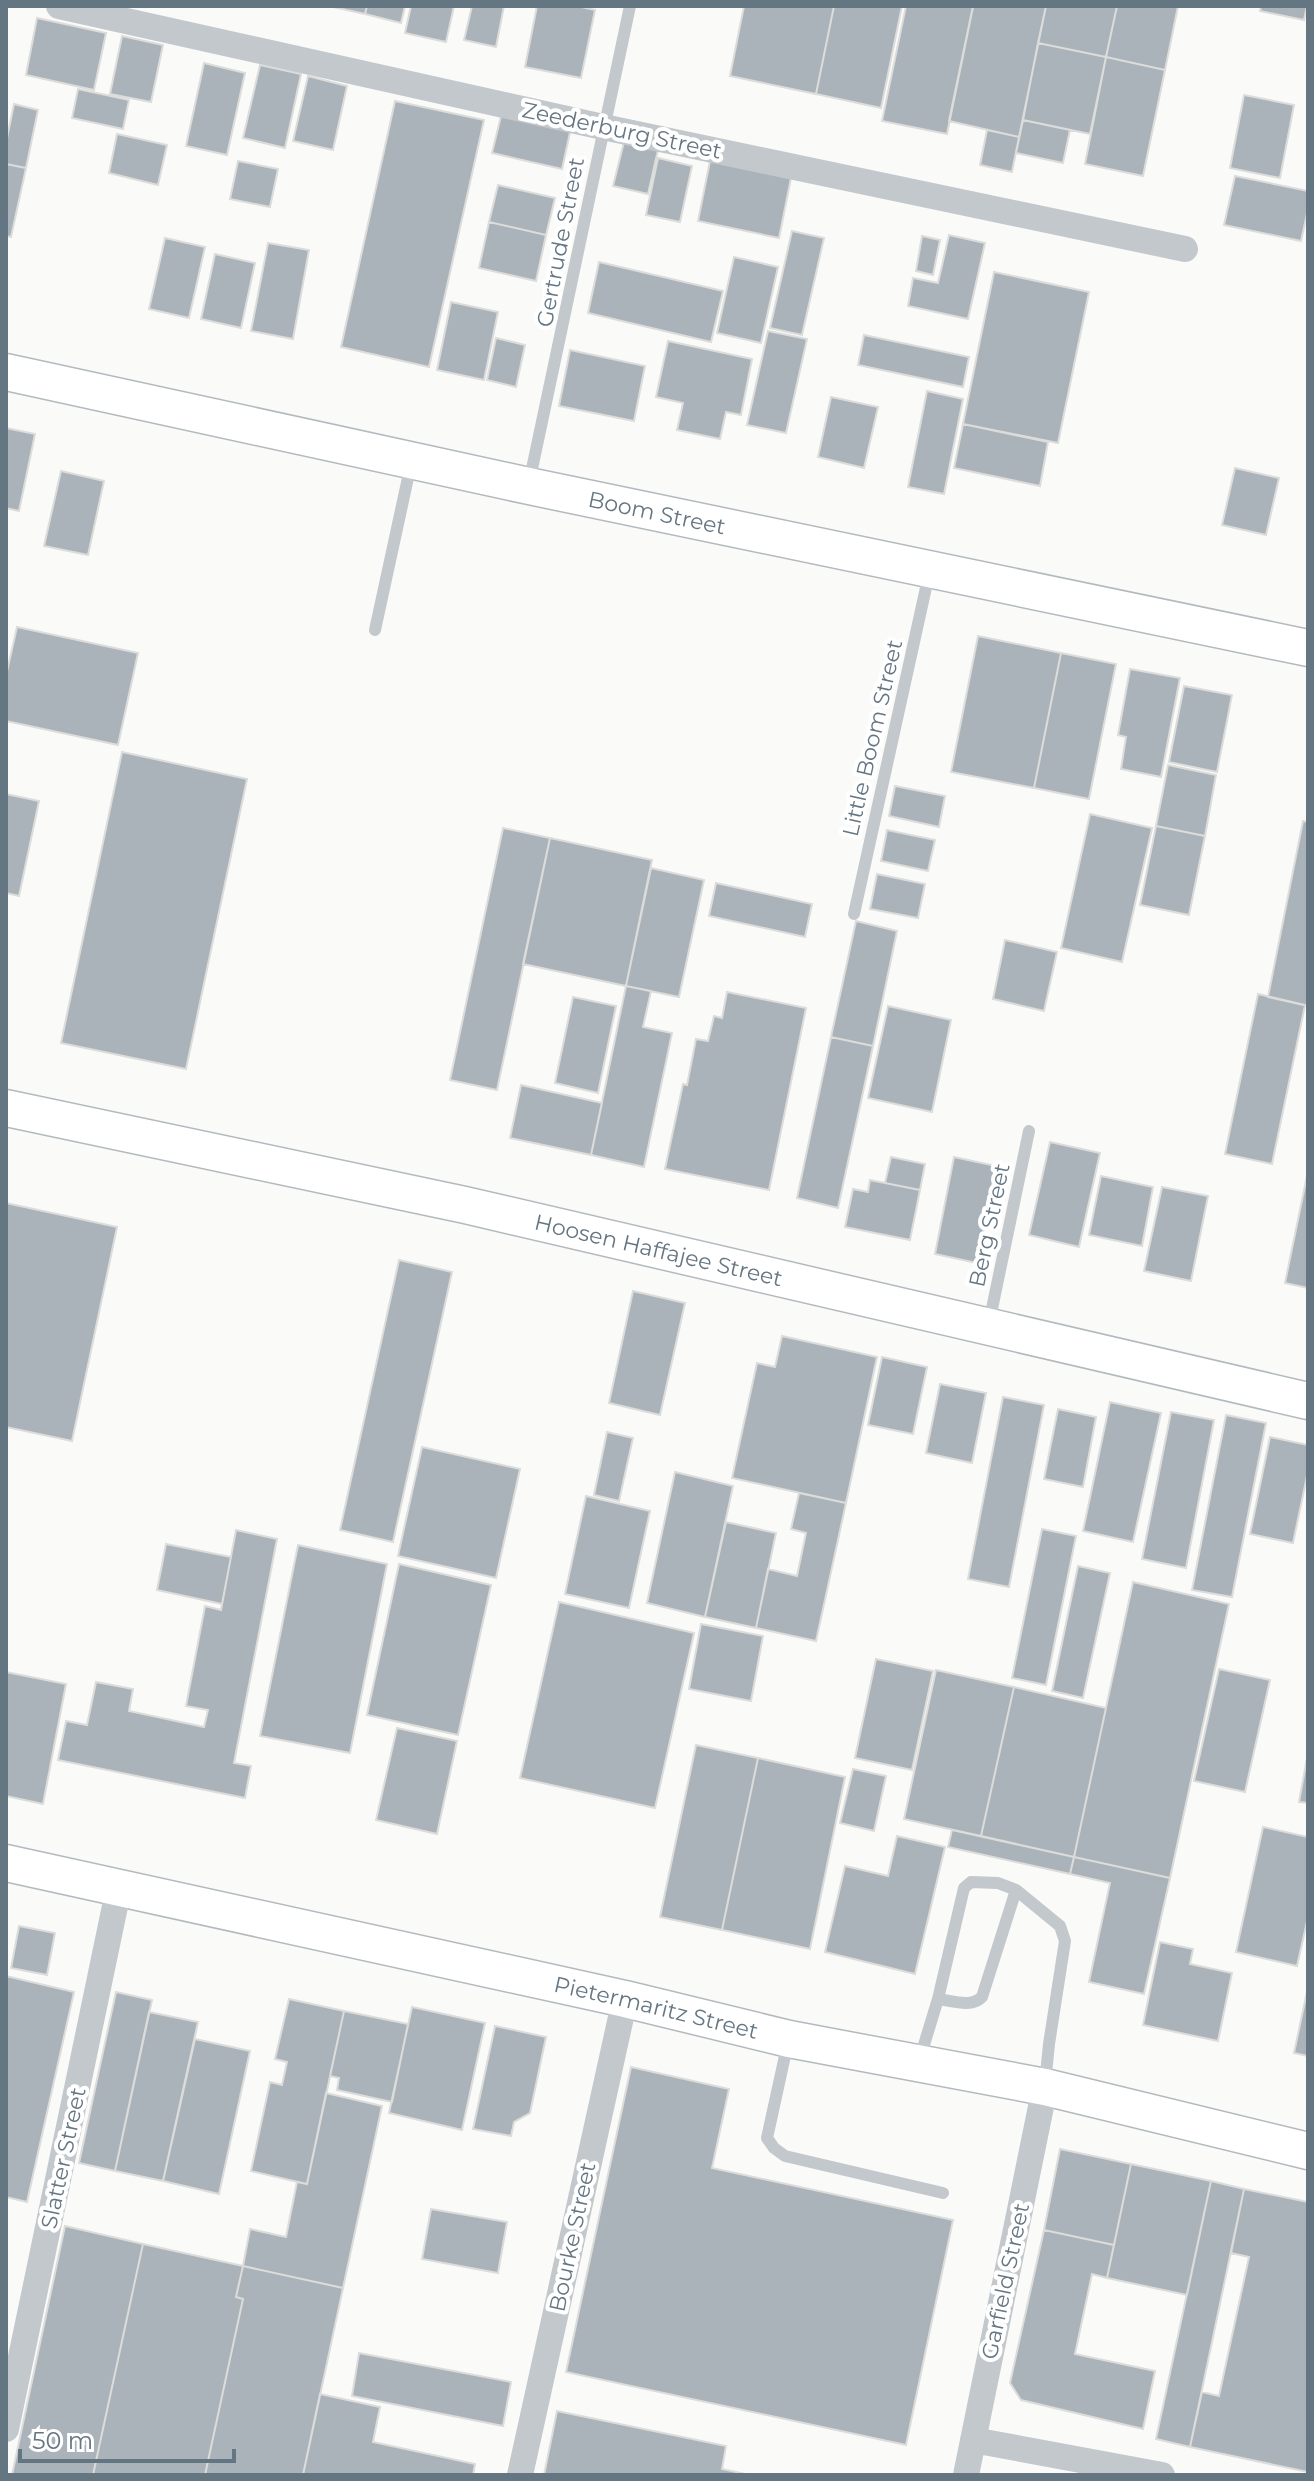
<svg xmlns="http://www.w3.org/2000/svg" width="1314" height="2481" font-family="Montserrat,sans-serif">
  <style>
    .building { fill: #aab3b9; stroke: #dcdcda; stroke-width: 2 }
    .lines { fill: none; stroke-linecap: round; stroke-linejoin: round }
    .secondary-casing { stroke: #b3babf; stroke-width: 39 }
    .lane { stroke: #c3c8cc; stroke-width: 12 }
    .street { stroke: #c3c8cc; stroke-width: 26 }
    .secondary { stroke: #fff; stroke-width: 36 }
    .labels { text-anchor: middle; stroke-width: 8; stroke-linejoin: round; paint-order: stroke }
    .street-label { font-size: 22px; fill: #657683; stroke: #fff }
  </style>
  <rect width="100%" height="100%" fill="#fafaf8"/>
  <!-- building -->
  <path class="building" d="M 329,6 L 367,6 L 365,14 Z
    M 367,6 L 405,6 L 401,23 L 365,14 Z
    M 411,6 L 454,6 L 446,42 L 405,33 Z
    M 472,6 L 504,6 L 496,47 L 464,40 Z
    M 537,6 L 577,6 L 595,10 L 581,78 L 525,67 Z
    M 744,6 L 834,6 L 816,94 L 730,76 Z
    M 834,6 L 902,6 L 881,108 L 816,94 Z
    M 906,6 L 973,7 L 947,134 L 882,121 Z
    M 973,6 L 1046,6 L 1019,137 L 949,121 Z
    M 1046,6 L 1117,6 L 1106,57 L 1038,43 Z
    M 1117,6 L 1178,6 L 1165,70 L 1106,57 Z
    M 1261,6 L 1307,6 L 1304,20 L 1260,11 Z
    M 37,18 L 106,33 L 94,90 L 26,75 Z
    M 122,36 L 163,45 L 151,102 L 110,94 Z
    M 1038,43 L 1106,57 L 1090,134 L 1023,120 Z
    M 1106,57 L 1165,70 L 1143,176 L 1085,164 Z
    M 204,63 L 245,73 L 227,155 L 186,146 Z
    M 260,65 L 301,74 L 285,148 L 243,138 Z
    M 308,76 L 347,86 L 333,150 L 293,141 Z
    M 78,89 L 129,100 L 123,129 L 72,118 Z
    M 1244,95 L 1294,105 L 1280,178 L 1230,168 Z
    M 395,101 L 484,120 L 429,367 L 341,347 Z
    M 14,104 L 38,110 L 26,168 L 6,164 L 6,143 Z
    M 502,112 L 571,128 L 562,169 L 492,153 Z
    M 1023,120 L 1070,130 L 1063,163 L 1016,153 Z
    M 987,130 L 1019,137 L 1012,172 L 980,165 Z
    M 117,134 L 167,145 L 158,185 L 109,173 Z
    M 624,142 L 658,150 L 648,194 L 613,186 Z
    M 658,158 L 692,166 L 680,222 L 646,215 Z
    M 238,161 L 278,169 L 270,207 L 230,199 Z
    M 710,161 L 791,178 L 779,238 L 698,221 Z
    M 6,164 L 26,168 L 11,237 L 6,236 Z
    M 1235,176 L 1308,191 L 1308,209 L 1301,241 L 1224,225 Z
    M 498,185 L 555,198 L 546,235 L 489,222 Z
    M 489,222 L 546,235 L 536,281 L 479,268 Z
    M 792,231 L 824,238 L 802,335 L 770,328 Z
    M 949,235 L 985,243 L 968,319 L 908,306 L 913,278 L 938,283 Z
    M 922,236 L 940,240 L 933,275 L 916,271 Z
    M 165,238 L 205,247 L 189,318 L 149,309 Z
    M 268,243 L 309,250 L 293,339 L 251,331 Z
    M 215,254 L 255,263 L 241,328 L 201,319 Z
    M 734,257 L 778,267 L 761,343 L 717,333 Z
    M 599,262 L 723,291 L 711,342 L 588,313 Z
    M 994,272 L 1089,292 L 1058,443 L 963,424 Z
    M 451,302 L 498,312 L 484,380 L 437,370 Z
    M 768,331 L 807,339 L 786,433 L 747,425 Z
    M 864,335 L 969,357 L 963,387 L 858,365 Z
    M 496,338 L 525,345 L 516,387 L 487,380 Z
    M 668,341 L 752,359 L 741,415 L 726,412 L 720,439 L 677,430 L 683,403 L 656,397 Z
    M 570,350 L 645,366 L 634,421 L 559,406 Z
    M 927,391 L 963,399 L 944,494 L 908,487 Z
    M 831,397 L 878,407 L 864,468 L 818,457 Z
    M 963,424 L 1048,442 L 1040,486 L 954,468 Z
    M 6,428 L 35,434 L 19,511 L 6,508 Z
    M 1235,468 L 1279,478 L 1266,535 L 1222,525 Z
    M 61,471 L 104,481 L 88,555 L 44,546 Z
    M 17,627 L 138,653 L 118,745 L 6,721 L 6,676 Z
    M 978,636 L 1061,653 L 1034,788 L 951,772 Z
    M 1061,653 L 1116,664 L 1089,799 L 1034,788 Z
    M 1130,669 L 1180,678 L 1161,777 L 1121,769 L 1126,737 L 1118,735 Z
    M 1184,686 L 1232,695 L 1217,772 L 1169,762 Z
    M 122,752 L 247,779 L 186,1069 L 61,1043 Z
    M 1168,765 L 1216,775 L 1205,836 L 1156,826 Z
    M 895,786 L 945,796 L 939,827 L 889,816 Z
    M 6,794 L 39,801 L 19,896 L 6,893 Z
    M 1090,814 L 1152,828 L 1122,962 L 1061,948 Z
    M 1303,821 L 1308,822 L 1308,1006 L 1268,997 Z
    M 1156,826 L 1205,836 L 1189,915 L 1140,905 Z
    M 503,828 L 550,838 L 497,1090 L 450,1080 Z
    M 887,830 L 935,840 L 928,871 L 881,861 Z
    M 550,838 L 652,860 L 626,986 L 523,964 Z
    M 651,868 L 704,880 L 679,997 L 626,986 Z
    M 877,874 L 925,884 L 918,918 L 870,909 Z
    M 716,883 L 812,904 L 805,937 L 709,916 Z
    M 856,921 L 897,931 L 873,1046 L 831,1037 Z
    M 1005,940 L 1057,952 L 1044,1011 L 993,999 Z
    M 626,986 L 651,991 L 643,1027 L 672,1033 L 644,1167 L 591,1155 Z
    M 727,992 L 806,1008 L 769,1190 L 665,1169 L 683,1084 L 687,1085 L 696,1039 L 708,1041 L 714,1016 L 722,1018 Z
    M 1258,994 L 1305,1005 L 1272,1164 L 1225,1154 Z
    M 573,997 L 616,1006 L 598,1093 L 555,1083 Z
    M 888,1006 L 951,1020 L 932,1112 L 868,1098 Z
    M 831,1037 L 873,1046 L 838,1208 L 797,1198 Z
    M 521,1085 L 602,1103 L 591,1155 L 510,1138 Z
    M 1050,1142 L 1100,1153 L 1079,1247 L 1029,1235 Z
    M 891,1157 L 925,1164 L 920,1190 L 885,1183 Z
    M 954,1157 L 996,1166 L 977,1263 L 935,1254 Z
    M 1308,1171 L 1308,1288 L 1285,1283 Z
    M 1101,1176 L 1153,1187 L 1142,1246 L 1089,1235 Z
    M 870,1180 L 920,1190 L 910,1240 L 845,1227 L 853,1189 L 868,1192 Z
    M 1162,1187 L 1208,1196 L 1191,1281 L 1144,1271 Z
    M 6,1203 L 117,1227 L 72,1441 L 6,1427 Z
    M 399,1260 L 452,1272 L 393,1542 L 340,1530 Z
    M 633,1291 L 685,1303 L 660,1415 L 609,1403 Z
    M 782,1336 L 877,1357 L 846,1503 L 732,1478 L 757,1363 L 775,1367 Z
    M 882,1357 L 927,1367 L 913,1434 L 868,1425 Z
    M 940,1384 L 986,1393 L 972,1463 L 926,1453 Z
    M 1003,1397 L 1044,1405 L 1009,1587 L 968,1579 Z
    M 1110,1402 L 1161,1413 L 1133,1542 L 1083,1531 Z
    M 1058,1409 L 1096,1417 L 1083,1487 L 1044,1479 Z
    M 1171,1412 L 1214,1420 L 1186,1568 L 1142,1559 Z
    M 1226,1415 L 1266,1423 L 1232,1597 L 1192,1590 Z
    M 607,1432 L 633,1438 L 619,1501 L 594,1495 Z
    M 1270,1437 L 1308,1445 L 1308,1471 L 1293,1543 L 1250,1534 Z
    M 422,1447 L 520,1469 L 496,1578 L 398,1556 Z
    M 675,1472 L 733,1486 L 705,1617 L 647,1603 Z
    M 799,1493 L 846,1503 L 816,1641 L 756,1628 L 768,1569 L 797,1576 L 806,1533 L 791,1529 Z
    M 586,1496 L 650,1511 L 629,1608 L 565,1594 Z
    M 726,1522 L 776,1533 L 756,1628 L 705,1617 Z
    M 1042,1529 L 1076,1536 L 1046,1685 L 1012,1678 Z
    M 236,1530 L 277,1539 L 234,1763 L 251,1766 L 245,1798 L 58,1760 L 66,1721 L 87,1725 L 96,1682 L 133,1689 L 129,1711 L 204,1727 L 208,1710 L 186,1706 L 205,1606 L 221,1610 Z
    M 166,1544 L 231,1557 L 222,1604 L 157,1590 Z
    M 298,1545 L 387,1564 L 350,1753 L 260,1736 Z
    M 399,1564 L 491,1585 L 458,1735 L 367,1715 Z
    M 1078,1566 L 1110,1573 L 1083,1698 L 1052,1691 Z
    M 1133,1582 L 1229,1604 L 1170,1878 L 1074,1857 Z
    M 559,1602 L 694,1633 L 655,1808 L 520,1778 Z
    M 701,1624 L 763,1636 L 751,1701 L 689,1689 Z
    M 876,1659 L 933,1671 L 912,1770 L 855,1758 Z
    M 1219,1669 L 1270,1680 L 1245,1792 L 1194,1781 Z
    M 936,1670 L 1014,1687 L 981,1836 L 904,1819 Z
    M 6,1672 L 66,1684 L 43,1804 L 6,1796 Z
    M 1014,1687 L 1106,1708 L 1074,1857 L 981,1836 Z
    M 397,1728 L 457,1741 L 437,1834 L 376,1820 Z
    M 696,1745 L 758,1758 L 722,1930 L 660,1917 Z
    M 758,1758 L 845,1777 L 810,1949 L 722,1930 Z
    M 1307,1758 L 1308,1758 L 1308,1803 L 1299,1802 Z
    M 853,1769 L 886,1776 L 874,1831 L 840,1823 Z
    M 1263,1827 L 1308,1837 L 1308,1917 L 1297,1966 L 1236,1952 Z
    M 952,1830 L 1074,1857 L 1070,1874 L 948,1847 Z
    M 897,1836 L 945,1847 L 915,1974 L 825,1952 L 845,1866 L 888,1876 Z
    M 1074,1857 L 1170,1878 L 1144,1994 L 1089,1982 L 1110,1883 L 1070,1874 Z
    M 19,1926 L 55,1933 L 47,1975 L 11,1968 Z
    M 1160,1942 L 1193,1949 L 1190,1964 L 1232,1973 L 1218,2041 L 1143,2025 Z
    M 6,1976 L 74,1992 L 27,2202 L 6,2197 Z
    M 1308,1987 L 1308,2056 L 1294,2053 Z
    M 116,1992 L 152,2000 L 115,2171 L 79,2163 Z
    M 289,1999 L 344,2011 L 307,2184 L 251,2171 L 270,2082 L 282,2085 L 287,2062 L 275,2059 Z
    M 412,2007 L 485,2023 L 462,2130 L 389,2113 Z
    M 344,2011 L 408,2024 L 392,2102 L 337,2090 L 339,2078 L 330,2076 Z
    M 149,2012 L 198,2022 L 163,2181 L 115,2171 Z
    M 495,2026 L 546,2037 L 530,2113 L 514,2122 L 511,2136 L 473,2129 Z
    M 195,2039 L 250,2051 L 219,2194 L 163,2181 Z
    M 631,2067 L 729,2089 L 712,2168 L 953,2220 L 906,2445 L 566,2372 Z
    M 326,2093 L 382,2106 L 343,2288 L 243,2266 L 250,2229 L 286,2237 L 297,2182 L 307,2184 Z
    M 1060,2149 L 1131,2164 L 1114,2245 L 1044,2230 Z
    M 1131,2164 L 1211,2181 L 1187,2295 L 1107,2278 Z
    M 1211,2181 L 1244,2189 L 1190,2447 L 1156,2439 Z
    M 1244,2189 L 1308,2202 L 1308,2472 L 1190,2447 L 1202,2392 L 1219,2396 L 1249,2257 L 1231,2253 Z
    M 431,2209 L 507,2222 L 498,2273 L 422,2259 Z
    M 65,2226 L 143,2244 L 93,2475 L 12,2475 Z
    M 1044,2230 L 1114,2245 L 1107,2278 L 1092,2274 L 1075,2354 L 1155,2371 L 1143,2429 L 1021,2400 L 1010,2383 Z
    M 143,2244 L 243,2266 L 236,2297 L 243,2299 L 205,2475 L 93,2475 Z
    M 243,2266 L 343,2288 L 303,2475 L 205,2475 L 243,2299 L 236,2297 Z
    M 359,2353 L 511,2382 L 503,2426 L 352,2396 Z
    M 320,2394 L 380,2407 L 373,2442 L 475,2464 L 473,2475 L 303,2475 Z
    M 557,2411 L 726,2446 L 722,2469 L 750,2475 L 544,2475 Z"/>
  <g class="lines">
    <defs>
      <g id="secondary">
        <path id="s1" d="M 6,372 L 529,486 L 1308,648"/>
        <path id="s2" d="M 6,1108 L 465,1205 L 1308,1401"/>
        <path id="s3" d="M 6,1863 L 625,1999 L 789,2039 L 1045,2087 L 1308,2151"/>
      </g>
    </defs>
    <!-- secondary casing -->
    <use href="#secondary" class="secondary-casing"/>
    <!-- lane -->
    <path class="lane" d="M 529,483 L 630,6
      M 375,630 L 411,464
      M 854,914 L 929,574
      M 989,1323 L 1029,1131
      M 938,1999 L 964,1888 L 971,1882 L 998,1883 L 1016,1890
      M 788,2042 L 767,2138 L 774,2148 L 785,2156 L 943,2193
      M 920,2058 L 938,1999 C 953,2001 971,2008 982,1997 L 1016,1890 L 1060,1926 L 1065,1941 L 1049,2044 L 1045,2084"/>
    <!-- street -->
    <path class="street" d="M 59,6 L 603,127 L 1185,249
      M 6,2429 L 119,1887
      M 973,2440 L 1162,2475
      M 520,2475 L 625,1999
      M 966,2475 L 1045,2087"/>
    <!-- secondary -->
    <use href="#secondary" class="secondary"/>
  </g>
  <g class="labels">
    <!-- street labels -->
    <g class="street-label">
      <text transform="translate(622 130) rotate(12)" y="8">Zeederburg Street</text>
      <text transform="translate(560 242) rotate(-79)" y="8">Gertrude Street</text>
      <text dy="8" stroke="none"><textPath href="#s1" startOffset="666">Boom Street</textPath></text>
      <text transform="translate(872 738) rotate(-77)" y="8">Little Boom Street</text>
      <text transform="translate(989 1225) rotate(-78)" y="8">Berg Street</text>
      <text dy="8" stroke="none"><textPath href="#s2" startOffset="668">Hoosen Haffajee Street</textPath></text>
      <text dy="8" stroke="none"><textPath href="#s3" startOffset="666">Pietermaritz Street</textPath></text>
      <text transform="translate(63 2158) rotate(-78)" y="8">Slatter Street</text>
      <text transform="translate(572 2237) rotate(-78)" y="8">Bourke Street</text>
      <text transform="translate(1005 2281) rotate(-78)" y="8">Garfield Street</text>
    </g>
  </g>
  <!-- border -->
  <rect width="1314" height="2481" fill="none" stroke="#657683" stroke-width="16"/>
  <!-- scale -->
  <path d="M20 2449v12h214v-12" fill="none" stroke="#657683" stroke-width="4"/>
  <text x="32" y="2449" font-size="24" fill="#657683" stroke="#ffffff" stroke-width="6" paint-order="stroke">50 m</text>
</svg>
